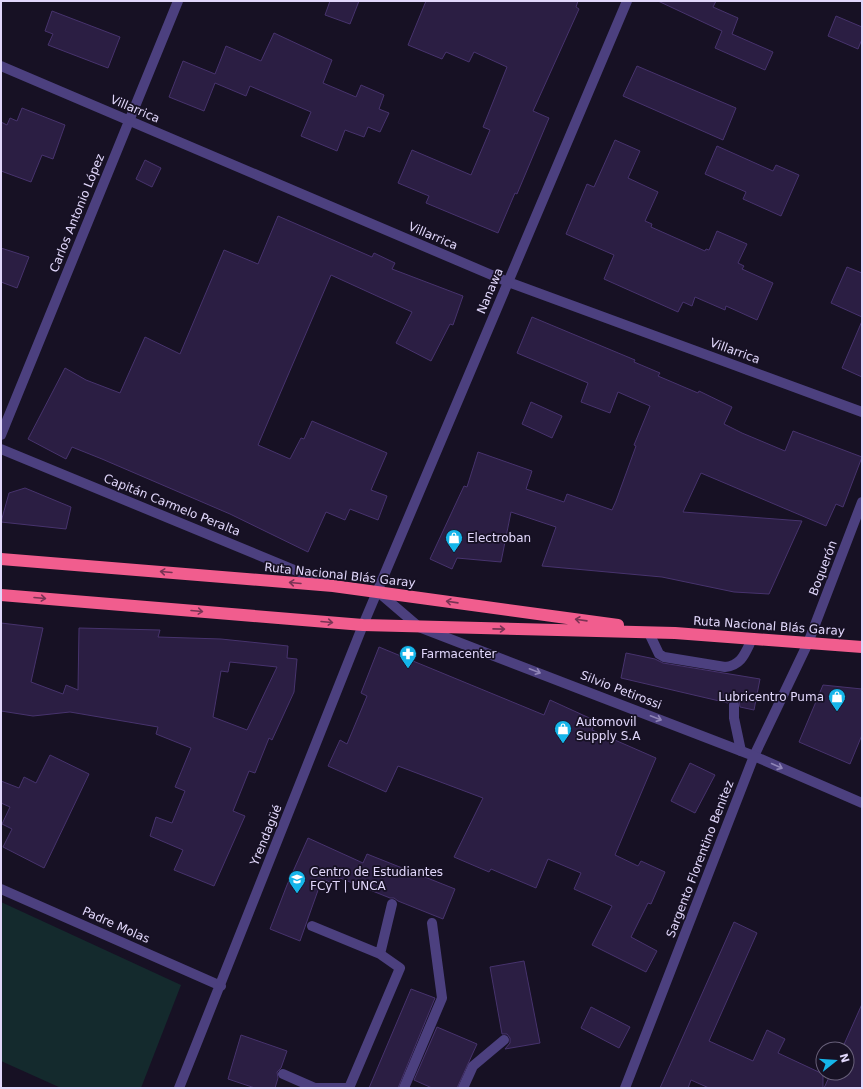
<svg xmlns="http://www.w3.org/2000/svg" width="863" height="1089" font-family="'DejaVu Sans',sans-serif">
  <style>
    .green { fill: #142a2d }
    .building { fill: #2b1e43; stroke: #47336d; fill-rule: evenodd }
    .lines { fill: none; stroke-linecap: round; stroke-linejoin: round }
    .lane { stroke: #4c407f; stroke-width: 10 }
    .street { stroke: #4c407f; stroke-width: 10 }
    .highway { stroke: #f15d8e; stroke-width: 12 }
    .oneway { stroke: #793354 }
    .oneway2 { stroke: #8f84b7 }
    .labels { text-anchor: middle; stroke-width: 3.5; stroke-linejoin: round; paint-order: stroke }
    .street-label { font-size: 12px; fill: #e1d7fb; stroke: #171124 }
    .poi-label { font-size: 12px; fill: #e1d7fb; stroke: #171124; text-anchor: start }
  </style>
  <rect width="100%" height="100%" fill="#171124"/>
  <!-- green -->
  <path class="green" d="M 1,902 L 181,985 L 141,1088 L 61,1088 L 1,1061 Z"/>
  <!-- building -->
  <path class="building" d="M 330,1 L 359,1 L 350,24 L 325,15 Z
    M 426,1 L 578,1 L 576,7 L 579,9 L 533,111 L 549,118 L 517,194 L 515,193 L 498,233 L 426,203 L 429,196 L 398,183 L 412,150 L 471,175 L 490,130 L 483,127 L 507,67 L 474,52 L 469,62 L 446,52 L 442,59 L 408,45 Z
    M 658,1 L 716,1 L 713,7 L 738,18 L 732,34 L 773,52 L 765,70 L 715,48 L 722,31 Z
    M 52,11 L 120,37 L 108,68 L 48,45 L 53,34 L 45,31 Z
    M 836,16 L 862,27 L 862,39 L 858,49 L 828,36 Z
    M 274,33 L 332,60 L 323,83 L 356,97 L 361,85 L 384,95 L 379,109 L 389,113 L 380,132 L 368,127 L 364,137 L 345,130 L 337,151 L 301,136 L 311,112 L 250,86 L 246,96 L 215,83 L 204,111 L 169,97 L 183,61 L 215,74 L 226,46 L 261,61 Z
    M 637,66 L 736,108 L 723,140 L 623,96 Z
    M 22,108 L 65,125 L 53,159 L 42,155 L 31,182 L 1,171 L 1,122 L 7,125 L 10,118 L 17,121 Z
    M 615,140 L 640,151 L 628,178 L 658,192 L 645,221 L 652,224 L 651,227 L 705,251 L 706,249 L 709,250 L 717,231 L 747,244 L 738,263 L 744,266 L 742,269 L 773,283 L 757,320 L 726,306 L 725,310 L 695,297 L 692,306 L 683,302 L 678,312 L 604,279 L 614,255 L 566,234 L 587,184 L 594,187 Z
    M 717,146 L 773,171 L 776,165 L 799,175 L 781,216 L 743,199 L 746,192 L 705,174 Z
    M 145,160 L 161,168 L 152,187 L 136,179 Z
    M 278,216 L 372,257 L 374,253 L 395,263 L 392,269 L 463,296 L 453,325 L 450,324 L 431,361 L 396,343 L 412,312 L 331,275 L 258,445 L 290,459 L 301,438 L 304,439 L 312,421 L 387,453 L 371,490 L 387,496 L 378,520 L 350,509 L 345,520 L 326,512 L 308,552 L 230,514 L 102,459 L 72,447 L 66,459 L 28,439 L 65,368 L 86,380 L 120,393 L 145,337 L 180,354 L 224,250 L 258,264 Z
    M 1,248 L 29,257 L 17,288 L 1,282 Z
    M 847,267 L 862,273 L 862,317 L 831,303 Z
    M 532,317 L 635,360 L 634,362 L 660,373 L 658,376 L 698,393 L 699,391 L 732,407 L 724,424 L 742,433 L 785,451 L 793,431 L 862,457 L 843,507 L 836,504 L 826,526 L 701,473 L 683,512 L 802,521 L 769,594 L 734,592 L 662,577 L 542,566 L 556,527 L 511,512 L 501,562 L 457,558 L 452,569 L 430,559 L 464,486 L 467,487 L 478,452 L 532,471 L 526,489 L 564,502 L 567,494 L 612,510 L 616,501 L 636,446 L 634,445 L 650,406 L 618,392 L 610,413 L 581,402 L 588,383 L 517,353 Z
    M 862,321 L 862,377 L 842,368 Z
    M 531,402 L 562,416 L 552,438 L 522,424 Z
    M 25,488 L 71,507 L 66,529 L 1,522 L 9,493 Z
    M 1,623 L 43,628 L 31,682 L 63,694 L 66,685 L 78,690 L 79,628 L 160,630 L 158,637 L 221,639 L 288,646 L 287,658 L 297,659 L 294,692 L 272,740 L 269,738 L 255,773 L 249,771 L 233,811 L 245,816 L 214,886 L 174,870 L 183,850 L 150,836 L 156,817 L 172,823 L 185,791 L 175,787 L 191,748 L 156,734 L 158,727 L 70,712 L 33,716 L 1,711 ZM 230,662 L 277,667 L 247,730 L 213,717 L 221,671 L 228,672 Z
    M 379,647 L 544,715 L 550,700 L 596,721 L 592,730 L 656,758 L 615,855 L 638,866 L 641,861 L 665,872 L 651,904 L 648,903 L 631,937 L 657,951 L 646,972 L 592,945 L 612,906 L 574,889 L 581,873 L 548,859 L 536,888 L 491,869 L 489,872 L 454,857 L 483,798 L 398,766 L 386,792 L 328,766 L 340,740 L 347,744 L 367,696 L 361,693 Z
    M 626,653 L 655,659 L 663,663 L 760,679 L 754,710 L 740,707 L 739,701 L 734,699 L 730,700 L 728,703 L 621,678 Z
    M 823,685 L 862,689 L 862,735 L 850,764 L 799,742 Z
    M 50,755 L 89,774 L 44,868 L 3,847 L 12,829 L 2,824 L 10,807 L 1,803 L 1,781 L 19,788 L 24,777 L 36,783 Z
    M 690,763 L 715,775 L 695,813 L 671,801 Z
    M 308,838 L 363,863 L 367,854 L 455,889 L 443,919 L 398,901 L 394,898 L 390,898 L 340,878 L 337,885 L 322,879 L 300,941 L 270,929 L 287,885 Z
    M 734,922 L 757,933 L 709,1041 L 753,1061 L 767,1030 L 785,1039 L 778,1053 L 823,1074 L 823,1088 L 709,1088 L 691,1080 L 688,1088 L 660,1088 Z
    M 524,961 L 540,1043 L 505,1049 L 510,1043 L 510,1038 L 507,1034 L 502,1034 L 490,967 Z
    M 411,989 L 435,998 L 398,1088 L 369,1088 Z
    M 862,1004 L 862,1088 L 824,1088 L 831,1073 L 847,1073 L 847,1049 L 842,1049 Z
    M 591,1007 L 630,1027 L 619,1048 L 581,1028 Z
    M 437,1027 L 477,1044 L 457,1088 L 432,1088 L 414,1080 Z
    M 241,1035 L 287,1051 L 281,1068 L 277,1072 L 278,1078 L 275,1088 L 255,1088 L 228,1079 Z"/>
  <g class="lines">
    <!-- lane -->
    <path class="lane" d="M 649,633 L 659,654 L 664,657 L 725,667 C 742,665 745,653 752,639
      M 734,705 L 734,718 L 741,751
      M 754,756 L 808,643"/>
    <!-- street -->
    <path class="street" d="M 1,66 L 508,282 L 862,412
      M 1,435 L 178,1
      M 1,449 L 326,583
      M 377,591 L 419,627 L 754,756 L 862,803
      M 808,643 L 862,502
      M 1,889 L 221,986
      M 312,926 L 380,954 L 400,968 L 349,1088
      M 380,954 L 392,904
      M 283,1074 L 315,1088 L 347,1088
      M 179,1088 L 363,625 L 627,1
      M 404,1088 L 442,998 L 432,923
      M 463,1088 L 473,1066 L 504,1040
      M 625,1088 L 754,756"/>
    <!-- highway -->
    <path class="highway" d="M 1,559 L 333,586 L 618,625
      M 1,595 L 363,625 L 675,633 L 862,647"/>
  </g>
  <!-- one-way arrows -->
  <defs><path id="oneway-shaft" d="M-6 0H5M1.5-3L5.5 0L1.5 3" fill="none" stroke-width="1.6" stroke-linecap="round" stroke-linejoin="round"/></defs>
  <g class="oneway">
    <use href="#oneway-shaft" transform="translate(166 572) rotate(-175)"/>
    <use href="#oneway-shaft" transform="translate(295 583) rotate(-175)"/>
    <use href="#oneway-shaft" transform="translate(40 598) rotate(5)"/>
    <use href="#oneway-shaft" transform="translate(452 602) rotate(-172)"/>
    <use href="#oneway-shaft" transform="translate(197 611) rotate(5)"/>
    <use href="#oneway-shaft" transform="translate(581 620) rotate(-172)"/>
    <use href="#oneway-shaft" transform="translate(327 622) rotate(5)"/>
    <use href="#oneway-shaft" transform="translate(499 629) rotate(1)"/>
  </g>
  <g class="oneway2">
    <use href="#oneway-shaft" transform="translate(535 671) rotate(21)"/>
    <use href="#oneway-shaft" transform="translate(656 718) rotate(21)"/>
    <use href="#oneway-shaft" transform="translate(777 766) rotate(24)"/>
  </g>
  <!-- icons -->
  <defs>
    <symbol id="shop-pin" viewBox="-11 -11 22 30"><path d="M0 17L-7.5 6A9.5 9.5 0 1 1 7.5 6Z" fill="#15b5ea" stroke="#171124"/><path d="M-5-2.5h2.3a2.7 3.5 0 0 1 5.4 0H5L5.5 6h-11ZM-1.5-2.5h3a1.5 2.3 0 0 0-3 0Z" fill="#fff"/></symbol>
    <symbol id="pharmacy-pin" viewBox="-11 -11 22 30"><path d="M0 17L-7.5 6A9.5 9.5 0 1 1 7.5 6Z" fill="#15b5ea" stroke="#171124"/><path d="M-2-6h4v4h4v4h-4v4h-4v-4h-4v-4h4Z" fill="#fff"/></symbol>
    <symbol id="university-pin" viewBox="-11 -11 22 30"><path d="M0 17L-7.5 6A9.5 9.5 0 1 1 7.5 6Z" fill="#15b5ea" stroke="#171124"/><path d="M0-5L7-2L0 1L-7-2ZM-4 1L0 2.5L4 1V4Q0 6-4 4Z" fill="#fff"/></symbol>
  </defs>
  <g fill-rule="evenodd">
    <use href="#shop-pin" x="444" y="528" width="20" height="27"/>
    <use href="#pharmacy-pin" x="398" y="644" width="20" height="27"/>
    <use href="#shop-pin" x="827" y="687" width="20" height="27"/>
    <use href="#shop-pin" x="553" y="719" width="20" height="27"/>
    <use href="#university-pin" x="287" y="869" width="20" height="27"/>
  </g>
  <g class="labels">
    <!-- street labels -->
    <g class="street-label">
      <text transform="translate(135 109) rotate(23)" y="4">Villarrica</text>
      <text transform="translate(77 213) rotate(-68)" y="4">Carlos Antonio López</text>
      <text transform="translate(433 236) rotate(23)" y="4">Villarrica</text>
      <text transform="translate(490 291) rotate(-67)" y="4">Nanawa</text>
      <text transform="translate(735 351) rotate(20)" y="4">Villarrica</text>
      <text transform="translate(172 505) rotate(22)" y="4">Capitán Carmelo Peralta</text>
      <text transform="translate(823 568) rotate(-69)" y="4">Boquerón</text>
      <text transform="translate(340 575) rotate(6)" y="4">Ruta Nacional Blás Garay</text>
      <text transform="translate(769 626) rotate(4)" y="4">Ruta Nacional Blás Garay</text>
      <text transform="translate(621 690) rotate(21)" y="4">Silvio Petirossi</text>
      <text transform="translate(266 835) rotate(-68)" y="4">Yrendagüé</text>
      <text transform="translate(700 859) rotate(-69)" y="4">Sargento Florentino Benitez</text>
      <text transform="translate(116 925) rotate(24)" y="4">Padre Molas</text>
    </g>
    <!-- poi labels -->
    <g class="poi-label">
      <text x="467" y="542">Electroban</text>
      <text x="421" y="658">Farmacenter</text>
      <text x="824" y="701" text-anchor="end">Lubricentro Puma</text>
      <text x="576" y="726">Automovil<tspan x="576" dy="14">Supply S.A</tspan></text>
      <text x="310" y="876">Centro de Estudiantes<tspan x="310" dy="14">FCyT | UNCA</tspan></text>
    </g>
  </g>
  <!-- border -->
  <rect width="863" height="1089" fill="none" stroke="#e1d7fb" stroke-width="4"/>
  <!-- north arrow -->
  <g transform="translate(835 1061) rotate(73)"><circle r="19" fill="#171124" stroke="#68607a"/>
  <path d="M0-3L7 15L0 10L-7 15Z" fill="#15b5ea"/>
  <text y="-6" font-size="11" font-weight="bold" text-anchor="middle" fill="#e1d7fb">N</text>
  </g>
</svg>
